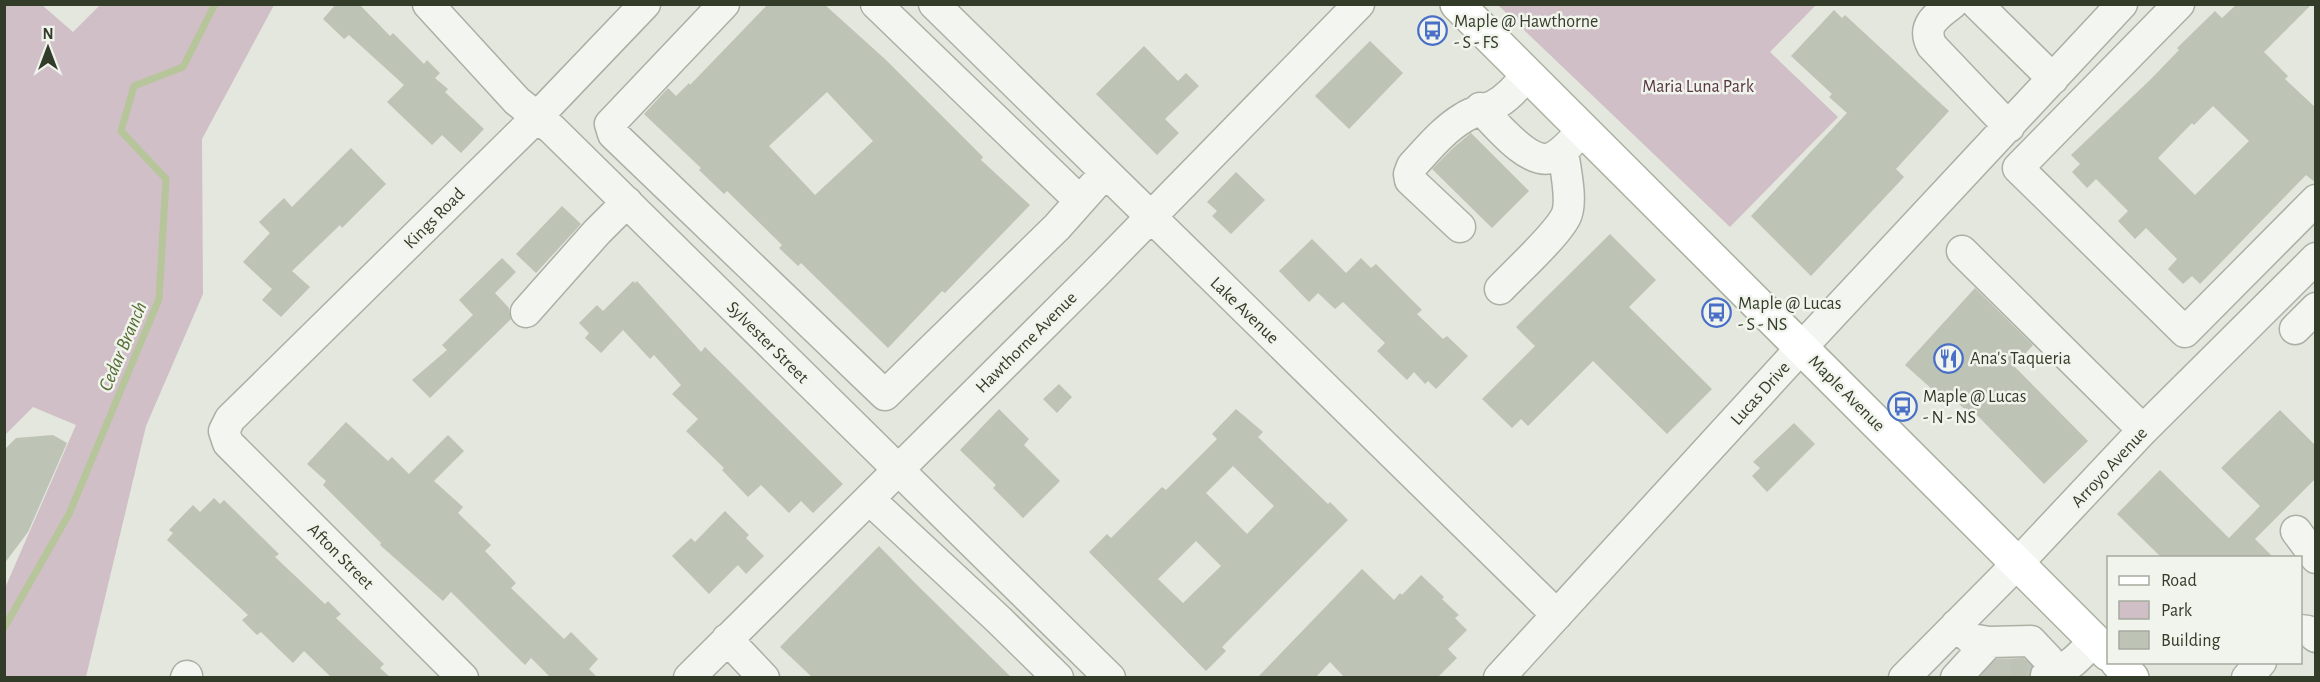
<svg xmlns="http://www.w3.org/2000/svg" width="2320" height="682" font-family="'Alegreya Sans',sans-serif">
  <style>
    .green { fill: #d0bfc6 }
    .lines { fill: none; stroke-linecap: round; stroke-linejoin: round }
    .stream { stroke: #b6c59a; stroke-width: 7 }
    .building { fill: #bdc3b5; fill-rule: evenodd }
    .minor-tunnel { stroke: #c0c5ba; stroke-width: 30; stroke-dasharray: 30 15; stroke-linecap: butt }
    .minor-casing { stroke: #abb0a4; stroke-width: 33 }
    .major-casing { stroke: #a9b19e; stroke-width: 36 }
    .minor { stroke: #f3f5f0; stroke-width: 30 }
    .major { stroke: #fff; stroke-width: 33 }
    .labels { text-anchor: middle; stroke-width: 5; stroke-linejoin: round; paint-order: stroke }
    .poi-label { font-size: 18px; fill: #333c28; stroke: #f1f4ed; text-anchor: start }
    .park-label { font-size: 18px; fill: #573642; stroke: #f1f4ed }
    .street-label { font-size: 18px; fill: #333c28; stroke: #f1f4ed }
    .water-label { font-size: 20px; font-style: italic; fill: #576e35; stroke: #f1f4ed }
  </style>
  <rect width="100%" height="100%" fill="#e3e7de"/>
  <!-- green -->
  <path class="green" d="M 5,4 L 42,5 L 73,32 L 100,5 L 274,5 L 202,139 L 203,294 L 146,426 L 86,677 L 5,677 L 5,588 L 76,425 L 33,407 L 5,435 Z
    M 1498,5 L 1816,5 L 1770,52 L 1838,117 L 1730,227 Z"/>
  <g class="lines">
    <!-- stream -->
    <path class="stream" d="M 4,628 L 69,514 L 159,299 L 166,179 L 121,131 L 134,86 L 183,67 L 215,4"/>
  </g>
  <!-- building -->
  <path class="building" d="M 336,4 L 359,4 L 390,36 L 393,33 L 424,64 L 427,60 L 440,73 L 435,78 L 448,89 L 445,92 L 484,129 L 461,153 L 442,135 L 432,145 L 387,102 L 404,85 L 349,35 L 344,39 L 323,19 Z
    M 768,4 L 824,4 L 886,60 L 983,157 L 981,160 L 1030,205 L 945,293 L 942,291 L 888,348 L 801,263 L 798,266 L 779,248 L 782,245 L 727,191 L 724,194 L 699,170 L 701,168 L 644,114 L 668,88 L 676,96 L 689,83 L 690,85 ZM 827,92 L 873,141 L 815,195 L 769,146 Z
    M 2237,4 L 2312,4 L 2264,52 L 2288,76 L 2285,79 L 2316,108 L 2316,183 L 2306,175 L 2200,284 L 2192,276 L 2183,284 L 2168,269 L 2177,259 L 2146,228 L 2135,239 L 2118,221 L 2128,211 L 2096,179 L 2087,188 L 2072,172 L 2080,164 L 2071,155 L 2150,80 L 2179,50 L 2177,48 L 2215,11 L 2222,18 ZM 2213,106 L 2249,141 L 2195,195 L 2158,158 L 2192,123 L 2194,125 Z
    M 1834,10 L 1842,18 L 1845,15 L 1949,111 L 1896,169 L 1904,177 L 1811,276 L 1751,216 L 1847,113 L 1829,97 L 1832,94 L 1791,56 Z
    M 1370,41 L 1403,73 L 1349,129 L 1315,96 Z
    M 1144,46 L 1178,81 L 1186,73 L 1199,86 L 1165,119 L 1179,133 L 1157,155 L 1096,94 Z
    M 1471,133 L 1529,191 L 1492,228 L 1432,169 L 1454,147 Z
    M 351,148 L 386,184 L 342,228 L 340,225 L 292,271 L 310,287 L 281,317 L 262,300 L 272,289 L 243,262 L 270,233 L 259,222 L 284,198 L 292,207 Z
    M 1236,172 L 1265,200 L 1231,234 L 1212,216 L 1217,211 L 1207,202 Z
    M 562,206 L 581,224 L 536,273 L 516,254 Z
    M 1610,234 L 1656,280 L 1629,307 L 1712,389 L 1667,434 L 1593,361 L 1528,426 L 1521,419 L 1512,428 L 1482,399 L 1535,346 L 1516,327 Z
    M 1312,239 L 1346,273 L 1361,258 L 1371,268 L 1376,264 L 1422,310 L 1417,314 L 1443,339 L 1447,336 L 1468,356 L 1436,389 L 1428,381 L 1425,384 L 1414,372 L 1407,380 L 1377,351 L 1385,343 L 1343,302 L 1335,309 L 1318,293 L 1309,302 L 1279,271 Z
    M 502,258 L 516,272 L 495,293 L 509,308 L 511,319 L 430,398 L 412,380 L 447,350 L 442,345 L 473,315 L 459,300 Z
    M 633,281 L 635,283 L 637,281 L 701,352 L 705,347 L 843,484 L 813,513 L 801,501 L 789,513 L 761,485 L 748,497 L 722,470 L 724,468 L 686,431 L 698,419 L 672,394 L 681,385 L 654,355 L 650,359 L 623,330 L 601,353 L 585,338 L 589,333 L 579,323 L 597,305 L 603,311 Z
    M 1975,288 L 2033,345 L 2014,366 L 2088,441 L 2044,484 L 1973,411 L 1970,414 L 1947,393 L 1942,398 L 1905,365 Z
    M 1059,384 L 1072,397 L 1057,413 L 1043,399 Z
    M 999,409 L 1029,439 L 1024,445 L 1060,481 L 1023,518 L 993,488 L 996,485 L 960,450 Z
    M 1236,409 L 1263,432 L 1258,437 L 1328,504 L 1330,502 L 1348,520 L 1222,647 L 1226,651 L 1206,671 L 1089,552 L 1107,534 L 1111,538 L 1162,487 L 1166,490 L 1217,439 L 1212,434 ZM 1233,466 L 1274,506 L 1247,534 L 1206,493 ZM 1196,541 L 1221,566 L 1183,603 L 1158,579 Z
    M 2280,410 L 2316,446 L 2316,478 L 2255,539 L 2274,558 L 2162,558 L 2117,514 L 2160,470 L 2229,538 L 2260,506 L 2221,468 Z
    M 346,422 L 388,461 L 392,457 L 409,474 L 448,435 L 464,451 L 434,481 L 463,507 L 458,513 L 491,545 L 485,551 L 516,583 L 511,588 L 564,639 L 571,632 L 598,659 L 589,669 L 598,678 L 551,678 L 531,658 L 525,665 L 451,592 L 443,601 L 380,545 L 381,543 L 323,485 L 326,481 L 307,464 Z
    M 1794,423 L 1815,444 L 1767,492 L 1752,476 L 1760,468 L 1753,462 Z
    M 53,435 L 67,443 L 28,532 L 4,564 L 4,450 L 16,438 Z
    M 214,498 L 220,504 L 224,500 L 279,554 L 275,557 L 325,604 L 328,601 L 341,614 L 336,618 L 384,664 L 380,668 L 391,678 L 332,678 L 304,651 L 293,663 L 261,632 L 257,635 L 242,620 L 248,615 L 167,540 L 173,533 L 169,530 L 193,505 L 200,512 Z
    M 725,511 L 749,535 L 746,538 L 764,556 L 746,574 L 738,565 L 709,594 L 672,556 L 691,538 L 695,542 Z
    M 879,546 L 917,585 L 1012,678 L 813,678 L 780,647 Z
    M 1362,569 L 1394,600 L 1400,593 L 1402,595 L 1421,575 L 1444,597 L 1442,599 L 1459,615 L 1455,618 L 1467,630 L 1448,649 L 1457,658 L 1437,678 L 1345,678 L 1330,662 L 1315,678 L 1257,678 Z
    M 2024,658 L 2031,666 L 2029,678 L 1981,678 L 1997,659 Z"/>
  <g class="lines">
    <!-- minor-tunnel -->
    <path class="minor-tunnel" d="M 1981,673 L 2046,675"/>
    <defs>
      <path id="minor" d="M 428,4 L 517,101 L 552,129 L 1110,678
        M 724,4 L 610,124 L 613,134 L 885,395 L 1057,227 L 1105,173
        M 876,4 L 1080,201
        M 934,4 L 1557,615
        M 1952,4 C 1936,16 1921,26 1932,46 L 2009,127
        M 1977,4 L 2053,79
        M 2179,4 L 2018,168 L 2185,332 L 2316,200
        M 1480,108 C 1495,123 1528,165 1551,158 C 1561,154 1569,145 1576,137
        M 1460,227 L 1410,180 L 1409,174 L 1412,166 C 1428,149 1443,130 1463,118 C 1473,111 1483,110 1493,106 C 1508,98 1517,87 1527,74
        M 1962,251 L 2143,430
        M 1500,289 C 1516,272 1557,235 1566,216 C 1573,201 1565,168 1563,151
        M 526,312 L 597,232 L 627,202
        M 2295,329 L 2316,308
        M 869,499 L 999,620 L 1058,678
        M 2296,531 L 2316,558
        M 1956,625 L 1971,639 L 1989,642 L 2031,641 L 2048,659 L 2056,674 L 2046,675
        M 2300,630 L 2308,631 L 2316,637
        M 727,639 L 764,678
        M 186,678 L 187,676
        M 463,678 L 228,443 L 224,431 L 230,419 L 536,118 L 645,4
        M 689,678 L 1094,275 L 1359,4
        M 1499,678 L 1801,348 L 2122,4
        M 1904,678 L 2018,563 L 2143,430 L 2316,258
        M 1956,678 L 1989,642
        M 2056,678 L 2056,674 L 2074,661 L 2095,641
        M 2247,678 L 2261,662"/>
      <path id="major" d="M 1457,4 L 2108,654
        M 2117,662 L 2132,678"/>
    </defs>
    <!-- minor casing -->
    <use href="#minor" class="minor-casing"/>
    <!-- major casing -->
    <use href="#major" class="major-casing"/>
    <!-- minor -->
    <use href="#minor" class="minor"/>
    <!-- major -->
    <use href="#major" class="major"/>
  </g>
  <!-- icons -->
  <defs>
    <symbol id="bus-ring" viewBox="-11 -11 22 22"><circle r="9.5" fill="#f1f4ed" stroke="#496fc6" stroke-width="1.5"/><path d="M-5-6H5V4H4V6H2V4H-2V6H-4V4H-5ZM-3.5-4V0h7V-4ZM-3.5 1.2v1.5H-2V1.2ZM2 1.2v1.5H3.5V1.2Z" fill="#496fc6"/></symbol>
    <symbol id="restaurant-ring" viewBox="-11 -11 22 22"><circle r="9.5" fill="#f1f4ed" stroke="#496fc6" stroke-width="1.5"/><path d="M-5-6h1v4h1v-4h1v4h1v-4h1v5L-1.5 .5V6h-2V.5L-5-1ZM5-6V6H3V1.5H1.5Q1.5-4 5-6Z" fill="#496fc6"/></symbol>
  </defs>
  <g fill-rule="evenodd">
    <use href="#bus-ring" x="1416" y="14" width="33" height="33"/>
    <use href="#bus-ring" x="1700" y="296" width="33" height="33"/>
    <use href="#restaurant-ring" x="1932" y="342" width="33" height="33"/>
    <use href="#bus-ring" x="1886" y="390" width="33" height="33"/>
  </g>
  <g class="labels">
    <!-- poi labels -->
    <g class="poi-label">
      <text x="1454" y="27">Maple @ Hawthorne<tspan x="1454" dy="21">- S - FS</tspan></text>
      <text x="1738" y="309">Maple @ Lucas<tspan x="1738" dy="21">- S - NS</tspan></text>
      <text x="1970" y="364">Ana's Taqueria</text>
      <text x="1923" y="402">Maple @ Lucas<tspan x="1923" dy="21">- N - NS</tspan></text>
    </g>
    <!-- park labels -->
    <g class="park-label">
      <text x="1698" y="92">Maria Luna Park</text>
    </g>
    <!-- street labels -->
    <g class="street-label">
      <text transform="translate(434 218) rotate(-45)" y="6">Kings Road</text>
      <text transform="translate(1245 310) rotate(44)" y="6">Lake Avenue</text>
      <text transform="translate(768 342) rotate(45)" y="6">Sylvester Street</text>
      <text transform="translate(1026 342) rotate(-45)" y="6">Hawthorne Avenue</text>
      <text transform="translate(1760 393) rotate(-48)" y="6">Lucas Drive</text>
      <text transform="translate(1847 393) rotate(45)" y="6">Maple Avenue</text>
      <text transform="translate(2109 467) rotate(-47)" y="6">Arroyo Avenue</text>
      <text transform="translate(341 556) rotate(45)" y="6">Afton Street</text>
    </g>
    <!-- water labels -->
    <g class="water-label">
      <text transform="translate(122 346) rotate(-67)" y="7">Cedar Branch</text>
    </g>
  </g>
  <!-- border -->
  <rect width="2320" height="682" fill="none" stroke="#333c28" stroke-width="12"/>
  <!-- legend -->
  <rect x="2107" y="556" width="195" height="108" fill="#f1f4ed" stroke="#a5aa9e" stroke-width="1.5"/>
  <rect x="2119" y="576" width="30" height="9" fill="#ffffff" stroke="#a5aa9e" stroke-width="1.5"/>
  <text x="2161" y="586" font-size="18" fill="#333c28">Road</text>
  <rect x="2119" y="601" width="30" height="18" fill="#d0bfc6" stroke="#a5aa9e" stroke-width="1.5"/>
  <text x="2161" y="616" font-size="18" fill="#333c28">Park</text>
  <rect x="2119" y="631" width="30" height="18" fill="#bdc3b5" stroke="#a5aa9e" stroke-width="1.5"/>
  <text x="2161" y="646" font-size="18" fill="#333c28">Building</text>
  <!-- north arrow -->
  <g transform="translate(48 48)" stroke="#f1f4ed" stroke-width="4.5" paint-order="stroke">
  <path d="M0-4.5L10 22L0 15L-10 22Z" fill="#333c28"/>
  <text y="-9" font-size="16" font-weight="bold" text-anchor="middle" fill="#333c28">N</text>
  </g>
</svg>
